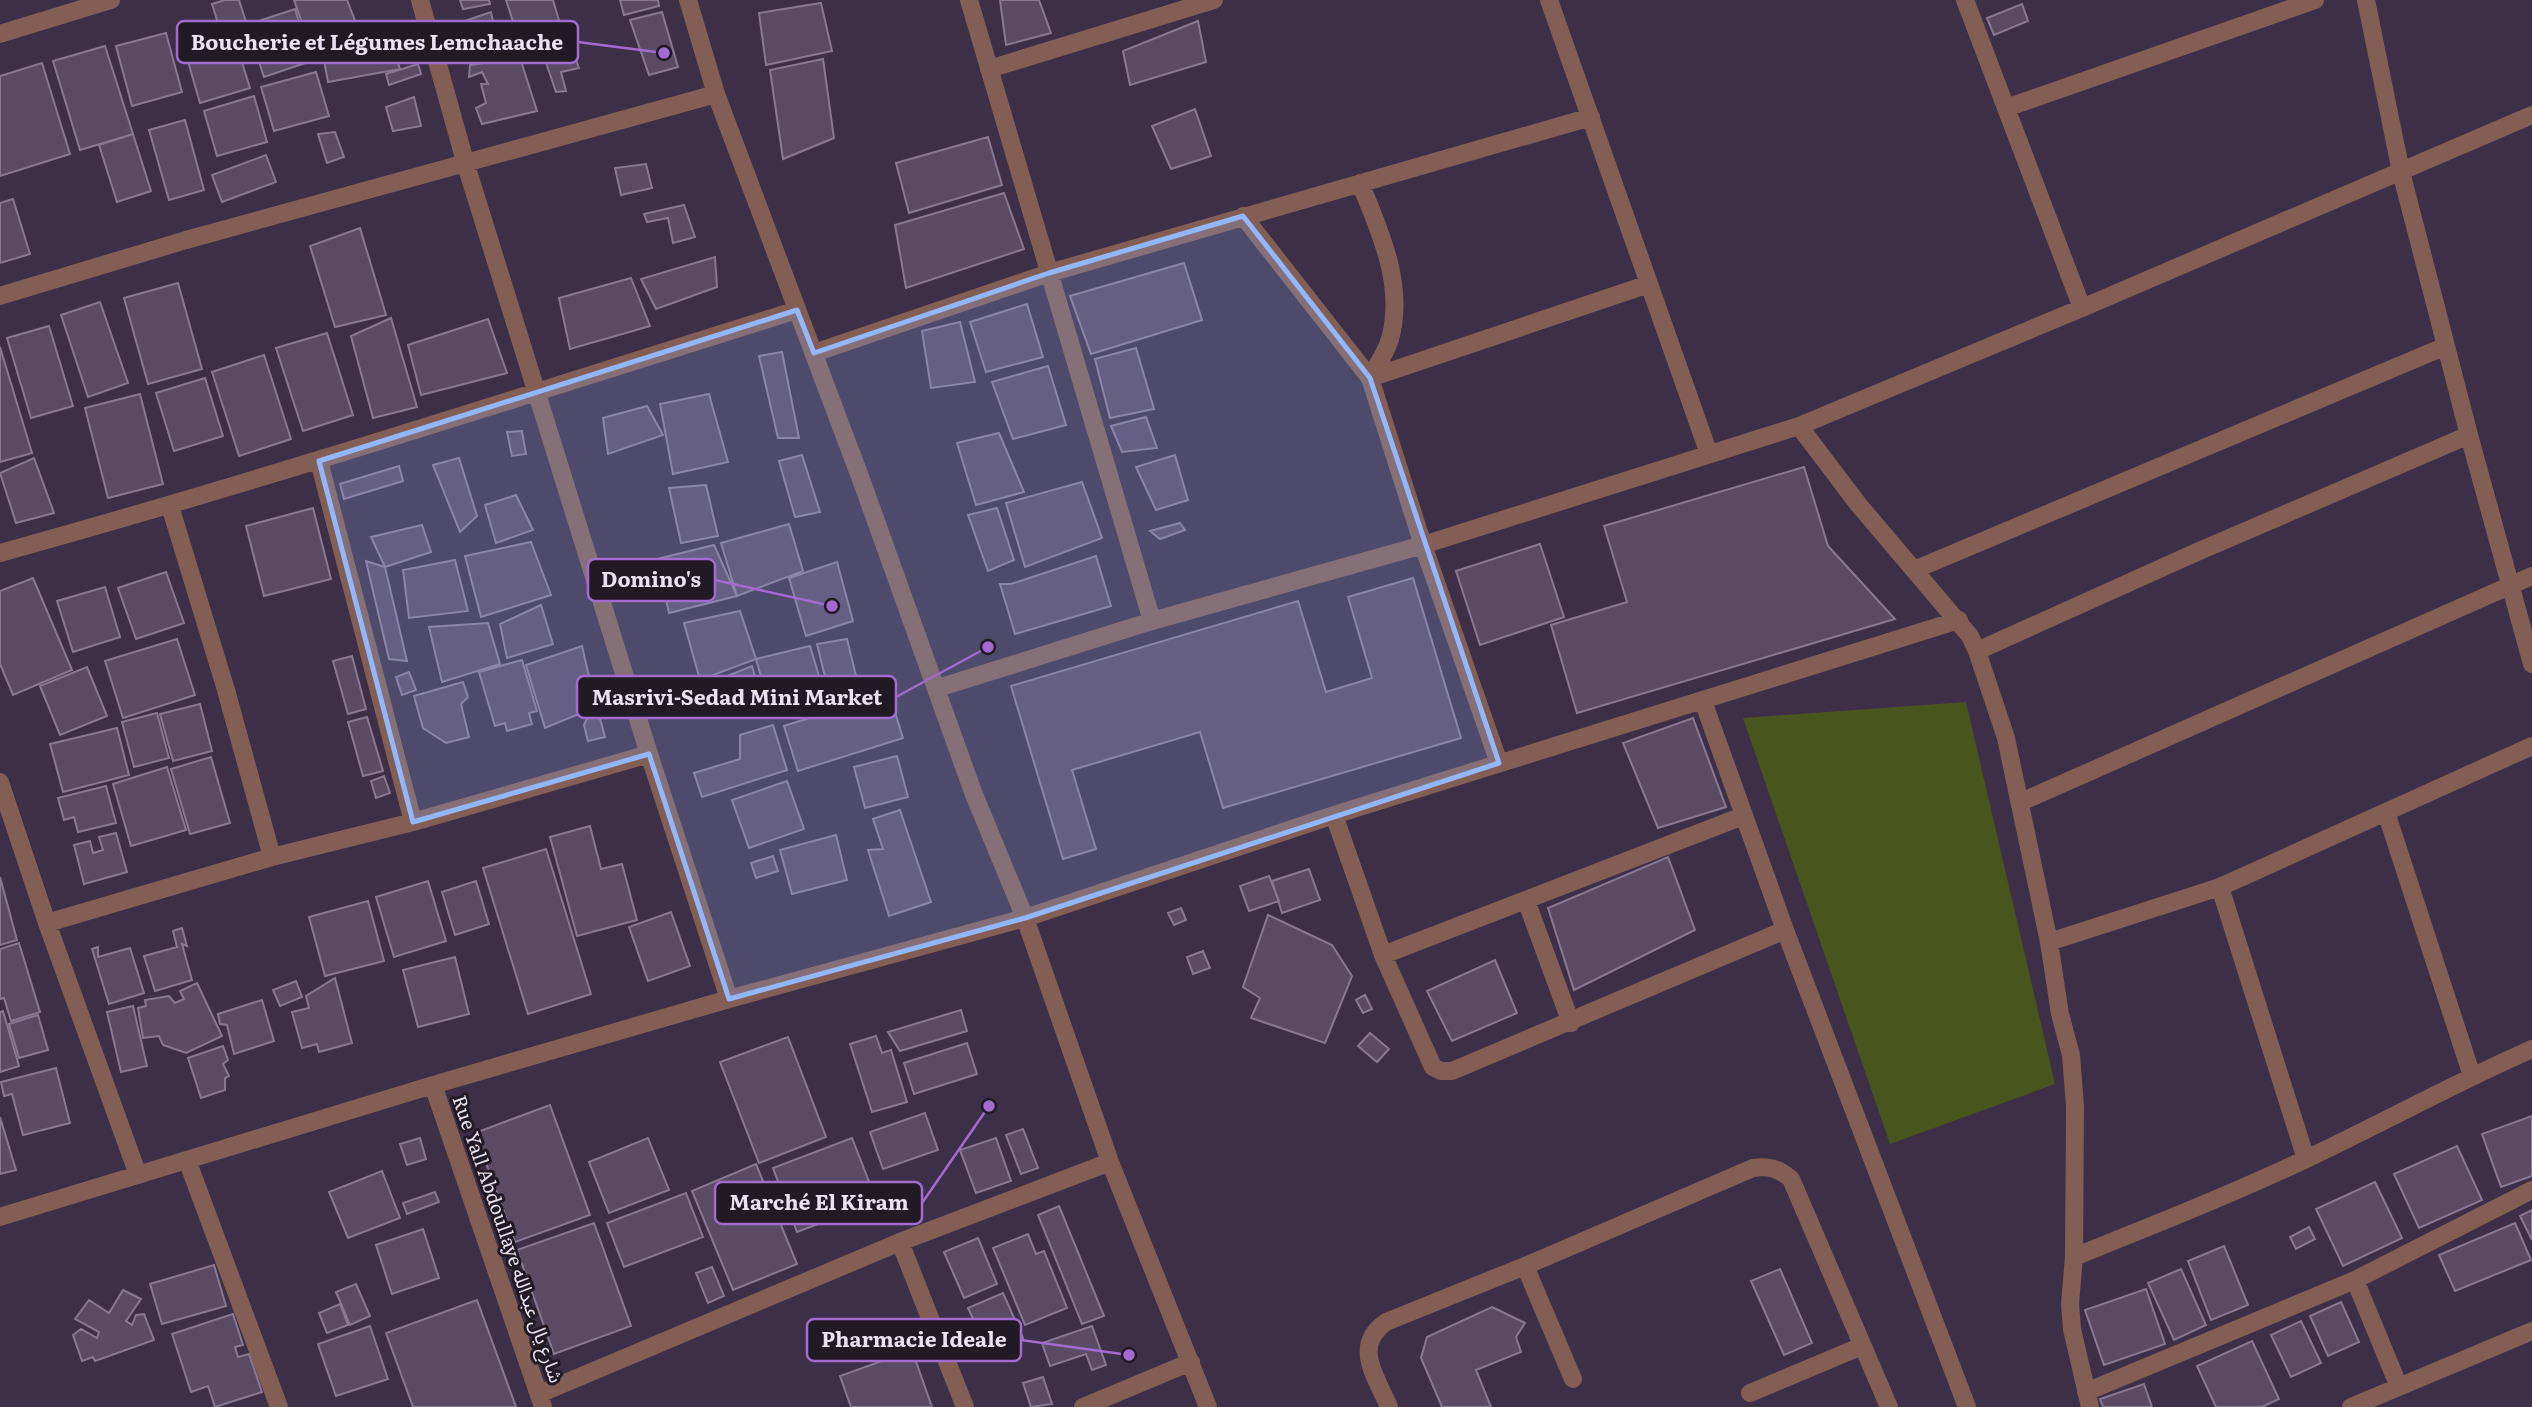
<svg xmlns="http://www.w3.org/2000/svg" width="2532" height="1407" font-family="Literata,'Noto Sans Arabic',serif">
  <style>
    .green { fill: #48561e }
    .building { fill: #5a4a64; stroke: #897894; stroke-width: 2 }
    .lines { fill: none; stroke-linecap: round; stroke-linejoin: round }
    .minor { stroke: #835e55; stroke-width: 18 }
    .marked { fill: #93b7fd; fill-opacity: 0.2; stroke: #93b7fd; stroke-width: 5; stroke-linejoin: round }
    .labels { text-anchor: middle; stroke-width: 6; stroke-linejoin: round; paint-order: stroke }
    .street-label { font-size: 19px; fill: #eae1f1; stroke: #211a25 }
    .leader { fill: none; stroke: #a26bd0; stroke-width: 2.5 }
    .callout-dot { fill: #a26bd0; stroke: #211a25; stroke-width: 2.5 }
    .callout { fill: #211a25; stroke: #a26bd0; stroke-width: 2.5 }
    .callout-label { font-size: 21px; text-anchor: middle; font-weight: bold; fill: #eae1f1 }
  </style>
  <rect width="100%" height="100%" fill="#3d2f47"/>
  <!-- green -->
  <path class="green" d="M 1966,702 L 2055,1084 L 1890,1144 L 1743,718 Z"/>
  <!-- building -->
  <path class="building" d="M 225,0 L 239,0 L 247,25 L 221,33 L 212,4 Z
    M 294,0 L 347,0 L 359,31 L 311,48 Z
    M 460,0 L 489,0 L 490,4 L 463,9 Z
    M 506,0 L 553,0 L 561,27 L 517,34 Z
    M 620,0 L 658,0 L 659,6 L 624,15 Z
    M 1000,0 L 1039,0 L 1051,33 L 1006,45 Z
    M 821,3 L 832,51 L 766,65 L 759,13 Z
    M 2022,4 L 2028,21 L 1994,35 L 1987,18 Z
    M 295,9 L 311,61 L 264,77 L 247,25 Z
    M 491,12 L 495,31 L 491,34 L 494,47 L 472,54 L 462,22 Z
    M 662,12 L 678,67 L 649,75 L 630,20 Z
    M 1198,21 L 1206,62 L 1130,85 L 1123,51 Z
    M 387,29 L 400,69 L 328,82 L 321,44 Z
    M 166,33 L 182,92 L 132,106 L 116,46 Z
    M 567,36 L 579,68 L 561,72 L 566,91 L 556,92 L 540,45 Z
    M 236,43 L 250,88 L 200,103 L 187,58 Z
    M 105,46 L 133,134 L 80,150 L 53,61 Z
    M 520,58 L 537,111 L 482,124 L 476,108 L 486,103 L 481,84 L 488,84 L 482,72 L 469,77 L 470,65 Z
    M 823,59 L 834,138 L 783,159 L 770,70 Z
    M 42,63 L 70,154 L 0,176 L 0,76 Z
    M 418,64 L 421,74 L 389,85 L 386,74 Z
    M 316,72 L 329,116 L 274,131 L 261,87 Z
    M 254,96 L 267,142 L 217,156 L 204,111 Z
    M 414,97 L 421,126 L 393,131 L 386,107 Z
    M 1195,109 L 1211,156 L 1171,169 L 1152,126 Z
    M 185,120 L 204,190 L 169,200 L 149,130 Z
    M 335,132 L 344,157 L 327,163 L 318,134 Z
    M 133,134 L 151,191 L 117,202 L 99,145 Z
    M 988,137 L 1002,185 L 909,213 L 896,163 Z
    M 266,155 L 276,182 L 222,202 L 212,175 Z
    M 646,164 L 652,188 L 621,195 L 615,168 Z
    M 1004,193 L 1024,249 L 906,288 L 895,225 Z
    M 13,199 L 30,254 L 0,263 L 0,203 Z
    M 684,205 L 695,237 L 673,243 L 668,218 L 647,222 L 644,214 Z
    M 360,228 L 386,315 L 335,327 L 310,246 Z
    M 715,257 L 717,287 L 656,309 L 641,279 Z
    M 1184,263 L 1202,320 L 1091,354 L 1070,296 Z
    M 631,278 L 650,326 L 570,349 L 559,298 Z
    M 178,283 L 202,369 L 148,384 L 124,298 Z
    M 100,302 L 128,383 L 88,397 L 61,315 Z
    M 1027,304 L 1043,357 L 986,372 L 970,322 Z
    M 391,318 L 417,407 L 373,418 L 351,336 Z
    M 488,319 L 507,373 L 421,395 L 408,345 Z
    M 960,322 L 975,382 L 931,388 L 922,331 Z
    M 49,326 L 73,406 L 31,418 L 7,338 Z
    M 327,333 L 353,415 L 303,431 L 276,348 Z
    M 0,347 L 32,453 L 0,462 Z
    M 1136,348 L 1154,409 L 1110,418 L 1095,359 Z
    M 782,352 L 799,438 L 778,438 L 759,356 Z
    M 264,355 L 291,439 L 239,456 L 212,372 Z
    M 1048,366 L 1066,425 L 1013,439 L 992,382 Z
    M 205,378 L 223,436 L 174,451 L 156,393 Z
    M 140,394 L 163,484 L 108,498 L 85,408 Z
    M 709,394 L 728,462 L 673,474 L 660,404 Z
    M 647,406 L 663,435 L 608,454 L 603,418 Z
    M 1146,417 L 1157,448 L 1122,452 L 1111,426 Z
    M 522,431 L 526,454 L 512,456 L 507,432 Z
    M 999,433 L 1024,492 L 976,505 L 957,443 Z
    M 802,455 L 820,512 L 795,517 L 779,461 Z
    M 1175,455 L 1188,500 L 1156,510 L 1136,467 Z
    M 34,458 L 54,513 L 16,523 L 0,473 Z
    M 459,458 L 477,516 L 460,532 L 433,465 Z
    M 399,466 L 403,481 L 344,499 L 340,484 Z
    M 1804,467 L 1828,546 L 1895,619 L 1577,713 L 1551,625 L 1627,602 L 1604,526 Z
    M 1082,482 L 1102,538 L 1025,567 L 1006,503 Z
    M 706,485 L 718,536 L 681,543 L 669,488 Z
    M 516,495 L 533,530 L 496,543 L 485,505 Z
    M 313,508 L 331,579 L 264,596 L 246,526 Z
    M 997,508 L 1014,560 L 988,571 L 968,515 Z
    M 1180,523 L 1185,530 L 1160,539 L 1150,531 Z
    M 789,524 L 803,571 L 737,596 L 721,543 Z
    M 422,525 L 431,552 L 385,567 L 371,537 Z
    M 531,542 L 551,595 L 481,617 L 465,556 Z
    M 1540,544 L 1564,617 L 1480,645 L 1456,571 Z
    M 714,545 L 737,596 L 669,613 L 657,559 Z
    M 1096,556 L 1111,606 L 1015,634 L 1000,584 L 1011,584 Z
    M 455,560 L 468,611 L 409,618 L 403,570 Z
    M 366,561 L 385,567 L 407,661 L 389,659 Z
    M 837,562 L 853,621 L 806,636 L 789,578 Z
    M 166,572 L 184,623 L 136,639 L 118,588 Z
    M 33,578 L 72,670 L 13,695 L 0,664 L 0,591 Z
    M 1413,578 L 1461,738 L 1223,808 L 1200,732 L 1072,770 L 1096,849 L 1063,859 L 1011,686 L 1298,601 L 1326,692 L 1372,678 L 1348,597 Z
    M 105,587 L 120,637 L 73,652 L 57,601 Z
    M 541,605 L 553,644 L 507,658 L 500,624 Z
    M 740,611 L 756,659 L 700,680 L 684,623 Z
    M 488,623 L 500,664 L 442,682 L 429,627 Z
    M 177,639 L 195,695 L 123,718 L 105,661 Z
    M 847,639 L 860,692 L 830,697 L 817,644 Z
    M 582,646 L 596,707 L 545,728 L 526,665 Z
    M 810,646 L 825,696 L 772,716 L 756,659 Z
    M 352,656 L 366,709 L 348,714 L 333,661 Z
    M 522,660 L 537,711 L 529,713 L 532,724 L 507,731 L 505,723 L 495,726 L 479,672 Z
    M 752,666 L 764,708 L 710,717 L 710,683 Z
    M 87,667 L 107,716 L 60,735 L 40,686 Z
    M 409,672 L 416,690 L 402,695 L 396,677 Z
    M 463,682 L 468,697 L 461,704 L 469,737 L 446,743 L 423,728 L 414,696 Z
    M 889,693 L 903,738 L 798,771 L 784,726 Z
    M 200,704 L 212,751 L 173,761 L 160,714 Z
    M 157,713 L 169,758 L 134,767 L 122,722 Z
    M 599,715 L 605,737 L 588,741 L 584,725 L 587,718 Z
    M 367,717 L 383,771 L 363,776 L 348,722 Z
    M 1693,718 L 1726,807 L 1658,828 L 1623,743 Z
    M 773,725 L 787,770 L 702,797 L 694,773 L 740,759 L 740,735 Z
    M 117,728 L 129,775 L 63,792 L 50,744 Z
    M 897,756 L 908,797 L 865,808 L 854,767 Z
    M 211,757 L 230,823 L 190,834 L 171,769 Z
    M 167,767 L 186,830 L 131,846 L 113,784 Z
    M 384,776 L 390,793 L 376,798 L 371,781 Z
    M 787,781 L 804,829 L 749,848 L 732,800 Z
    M 106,786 L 116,823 L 78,832 L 74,817 L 64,820 L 58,798 Z
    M 900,810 L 931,902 L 889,916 L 868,850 L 883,849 L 873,819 Z
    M 590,826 L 601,869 L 622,864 L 637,920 L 577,936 L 550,837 Z
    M 116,833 L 127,872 L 84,884 L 74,845 L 90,841 L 93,853 L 103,850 L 99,837 Z
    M 836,835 L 847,880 L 792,894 L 780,850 Z
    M 546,849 L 591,994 L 528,1014 L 483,868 Z
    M 773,856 L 778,871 L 756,878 L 751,863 Z
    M 1668,857 L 1695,930 L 1574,990 L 1548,908 Z
    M 1309,869 L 1320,900 L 1282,913 L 1272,881 Z
    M 1269,876 L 1279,901 L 1249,911 L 1240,886 Z
    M 0,877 L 17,940 L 0,945 Z
    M 428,881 L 446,941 L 394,957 L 376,897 Z
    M 476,881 L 489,924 L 455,935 L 442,892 Z
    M 368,901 L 384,961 L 325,976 L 309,917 Z
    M 1181,908 L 1186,920 L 1174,925 L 1168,913 Z
    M 671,912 L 690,966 L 648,981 L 629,927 Z
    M 1268,915 L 1332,945 L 1352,976 L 1325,1043 L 1251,1018 L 1260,998 L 1243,987 Z
    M 182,928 L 187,946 L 182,944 L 192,980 L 155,991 L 144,956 L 177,947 L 173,931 Z
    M 19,943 L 40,1012 L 11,1021 L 4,998 L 0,999 L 0,949 Z
    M 98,947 L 98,957 L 130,948 L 144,993 L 109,1004 L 92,949 Z
    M 1203,951 L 1210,968 L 1193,974 L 1187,957 Z
    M 455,957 L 469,1014 L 418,1027 L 403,970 Z
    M 1495,960 L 1517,1013 L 1452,1041 L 1427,991 Z
    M 335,978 L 352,1043 L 319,1052 L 317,1044 L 302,1048 L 292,1012 L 309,1008 L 306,996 Z
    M 296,981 L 302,997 L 280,1006 L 273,990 Z
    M 197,983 L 222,1036 L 186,1053 L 163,1045 L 159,1036 L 143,1038 L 138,1008 L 146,1006 L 145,1000 L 169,996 L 175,1003 L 184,999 L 180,991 Z
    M 1365,995 L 1372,1009 L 1363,1013 L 1356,1000 Z
    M 262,1000 L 274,1041 L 234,1054 L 227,1025 L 220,1024 L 218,1014 Z
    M 133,1006 L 147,1066 L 121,1072 L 107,1012 Z
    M 961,1010 L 967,1031 L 900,1051 L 888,1032 Z
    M 3,1011 L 19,1066 L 0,1072 L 0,1012 Z
    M 38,1015 L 48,1050 L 19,1058 L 9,1024 Z
    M 1370,1033 L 1389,1049 L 1377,1062 L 1358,1046 Z
    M 876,1036 L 882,1053 L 891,1050 L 907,1102 L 872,1112 L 850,1044 Z
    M 788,1037 L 826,1137 L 759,1163 L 720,1062 Z
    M 967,1043 L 977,1074 L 914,1094 L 904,1063 Z
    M 223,1046 L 228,1060 L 223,1064 L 229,1076 L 225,1078 L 225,1090 L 201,1098 L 188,1058 Z
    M 56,1068 L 70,1123 L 23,1135 L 12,1094 L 4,1096 L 1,1082 Z
    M 550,1105 L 590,1215 L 515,1242 L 475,1133 Z
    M 925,1113 L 938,1150 L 883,1169 L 870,1132 Z
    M 2532,1116 L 2532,1176 L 2501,1187 L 2482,1134 Z
    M 0,1117 L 16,1170 L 0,1174 Z
    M 1023,1129 L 1038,1168 L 1021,1174 L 1006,1135 Z
    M 420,1138 L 426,1159 L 407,1165 L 400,1144 Z
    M 648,1138 L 669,1190 L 609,1213 L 589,1162 Z
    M 852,1138 L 877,1202 L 797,1232 L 773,1168 Z
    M 996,1138 L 1011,1181 L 976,1193 L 960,1150 Z
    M 2457,1146 L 2482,1200 L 2419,1228 L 2394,1174 Z
    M 756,1164 L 797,1264 L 733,1290 L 692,1191 Z
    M 382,1171 L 400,1218 L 348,1238 L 329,1192 Z
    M 2375,1182 L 2402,1238 L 2343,1266 L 2316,1209 Z
    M 435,1192 L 439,1202 L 407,1214 L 403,1203 Z
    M 686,1193 L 703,1237 L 624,1267 L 607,1223 Z
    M 1059,1206 L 1104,1316 L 1082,1324 L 1038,1215 Z
    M 2532,1210 L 2532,1240 L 2520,1216 Z
    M 594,1223 L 631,1326 L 554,1354 L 517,1250 Z
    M 2515,1223 L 2531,1260 L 2455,1291 L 2439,1255 Z
    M 2309,1227 L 2315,1239 L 2296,1249 L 2290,1237 Z
    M 423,1229 L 439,1278 L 392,1294 L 376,1245 Z
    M 1028,1234 L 1036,1254 L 1044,1251 L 1067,1308 L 1025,1325 L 993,1248 Z
    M 978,1238 L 997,1284 L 964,1298 L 944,1252 Z
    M 2224,1246 L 2248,1305 L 2211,1320 L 2188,1261 Z
    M 214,1265 L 226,1306 L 162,1324 L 150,1284 Z
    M 712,1267 L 724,1296 L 708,1303 L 696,1273 Z
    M 1780,1269 L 1812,1343 L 1784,1355 L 1751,1281 Z
    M 2181,1269 L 2206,1325 L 2174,1340 L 2148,1283 Z
    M 356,1284 L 370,1316 L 350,1325 L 336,1292 Z
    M 2146,1289 L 2165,1344 L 2104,1365 L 2085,1310 Z
    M 123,1290 L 141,1299 L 126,1321 L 132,1325 L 136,1315 L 144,1314 L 154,1340 L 95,1361 L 93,1357 L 82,1361 L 73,1335 L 81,1329 L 97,1338 L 99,1332 L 75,1319 L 89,1300 L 109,1313 Z
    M 1003,1293 L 1023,1338 L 973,1360 L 960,1330 L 975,1323 L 968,1308 Z
    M 477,1300 L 516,1407 L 413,1407 L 386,1333 Z
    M 2341,1302 L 2359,1342 L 2328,1356 L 2310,1316 Z
    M 340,1304 L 348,1325 L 327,1333 L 319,1313 Z
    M 1492,1307 L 1525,1323 L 1516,1337 L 1521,1352 L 1476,1370 L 1491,1407 L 1442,1407 L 1421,1358 L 1427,1337 Z
    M 233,1314 L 243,1345 L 235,1347 L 238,1357 L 249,1354 L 262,1392 L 215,1407 L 208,1386 L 191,1392 L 172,1334 Z
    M 2301,1321 L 2321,1363 L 2291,1377 L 2271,1335 Z
    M 370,1326 L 388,1379 L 336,1396 L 318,1344 Z
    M 1092,1326 L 1106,1365 L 1092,1370 L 1086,1354 L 1050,1366 L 1042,1343 Z
    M 2252,1341 L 2279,1399 L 2262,1407 L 2216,1407 L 2197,1366 Z
    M 912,1350 L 932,1407 L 851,1407 L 840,1376 Z
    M 1043,1377 L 1052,1404 L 1031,1407 L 1023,1383 Z
    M 2144,1384 L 2152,1407 L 2103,1407 L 2100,1399 Z"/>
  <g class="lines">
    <!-- minor -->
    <path class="minor" d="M 420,0 L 466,165 L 649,754 L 729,999
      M 688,0 L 716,94 L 862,482 L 973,792 L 1025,918 L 1110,1162 L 1208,1407
      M 969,0 L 1152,621
      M 1549,0 L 1709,454
      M 1965,0 L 2082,308
      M 2366,0 L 2401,172 L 2469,435 L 2532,664
      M 0,34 L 111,0
      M 989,69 L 1214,0
      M 2006,108 L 2315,0
      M 1360,183 C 1380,231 1405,286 1390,339 C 1386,353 1377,365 1370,378
      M 1243,216 L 1370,378 L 1423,545 L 1499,763
      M 0,296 L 186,240 L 716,94
      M 814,353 L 1049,273 L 1591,117
      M 1370,378 L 1649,284
      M 1799,426 L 1858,504 L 1970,636 L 1977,651 L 2006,738 L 2049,942 L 2060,1014 L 2071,1055 L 2075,1106 L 2074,1257 L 2070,1304 L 2072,1329 L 2090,1407
      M 319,461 L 413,822
      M 170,506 L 226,690 L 272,857
      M 0,553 C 268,479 532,393 797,310
      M 1914,570 L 2446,346
      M 1977,651 L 2197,552 L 2469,435
      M 938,688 L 1152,621 L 1423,545 L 1799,426 L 2082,308 L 2532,115
      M 1703,701 L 1785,930 L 1967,1407
      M 0,782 L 47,923 L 138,1175
      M 2021,802 L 2532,576
      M 2386,812 L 2472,1076
      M 1334,815 L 1383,955 L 1433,1067 L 1441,1071 L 1452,1071 L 1785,930
      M 2220,887 L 2306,1159
      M 1526,900 L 1571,1023
      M 47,923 L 272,857 L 413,822 L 649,754
      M 2049,942 L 2220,887 L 2532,746
      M 1383,955 L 1743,816
      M 433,1085 L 543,1407
      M 187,1160 L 279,1407
      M 0,1217 L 433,1085 L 729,999 L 1025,918 L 1334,815 L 1959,620
      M 900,1242 L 965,1407
      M 2074,1257 C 2151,1226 2230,1195 2306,1159 C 2382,1123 2455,1083 2532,1049
      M 1525,1266 L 1573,1379
      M 2355,1280 L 2399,1387
      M 2086,1392 L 2355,1280 L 2532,1190
      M 1750,1393 L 1862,1346
      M 539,1394 L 900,1242 L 1110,1162
      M 1083,1407 L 1191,1362
      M 1389,1407 C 1376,1376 1352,1346 1386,1322 L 1525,1266 L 1753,1168 C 1769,1166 1778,1168 1791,1179 L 1889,1407
      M 2351,1407 L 2532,1331"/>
  </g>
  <!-- marked area -->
  <path class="marked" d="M 1243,216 L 1370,378 L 1499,763 L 1025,918 L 729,999 L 649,754 L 413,822 L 319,461 L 797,310 L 814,353 L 1049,273 Z"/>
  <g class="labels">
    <!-- street labels -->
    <g class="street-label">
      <text transform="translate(508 1239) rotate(71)" y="7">Rue Yall Abdoullaye شارع يال عبدالله</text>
    </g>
  </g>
  <!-- callouts -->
  <path class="leader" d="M664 53L578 42M832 606L715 580M988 647L896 697M989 1106L922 1203M1129 1355L1021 1340"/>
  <g class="callout-dot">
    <circle cx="664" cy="53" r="7"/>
    <circle cx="832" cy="606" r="7"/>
    <circle cx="988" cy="647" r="7"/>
    <circle cx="989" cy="1106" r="7"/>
    <circle cx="1129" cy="1355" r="7"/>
  </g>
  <g class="callout">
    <rect x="177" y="21" width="401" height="42" rx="7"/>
    <rect x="588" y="559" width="127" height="42" rx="7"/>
    <rect x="577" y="676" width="319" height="42" rx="7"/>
    <rect x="715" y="1182" width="207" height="42" rx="7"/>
    <rect x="807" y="1319" width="214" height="42" rx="7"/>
  </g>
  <g class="callout-label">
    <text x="377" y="50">Boucherie et Légumes Lemchaache</text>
    <text x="651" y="587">Domino's</text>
    <text x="737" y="705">Masrivi-Sedad Mini Market</text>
    <text x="819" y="1210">Marché El Kiram</text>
    <text x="914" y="1347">Pharmacie Ideale</text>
  </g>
</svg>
